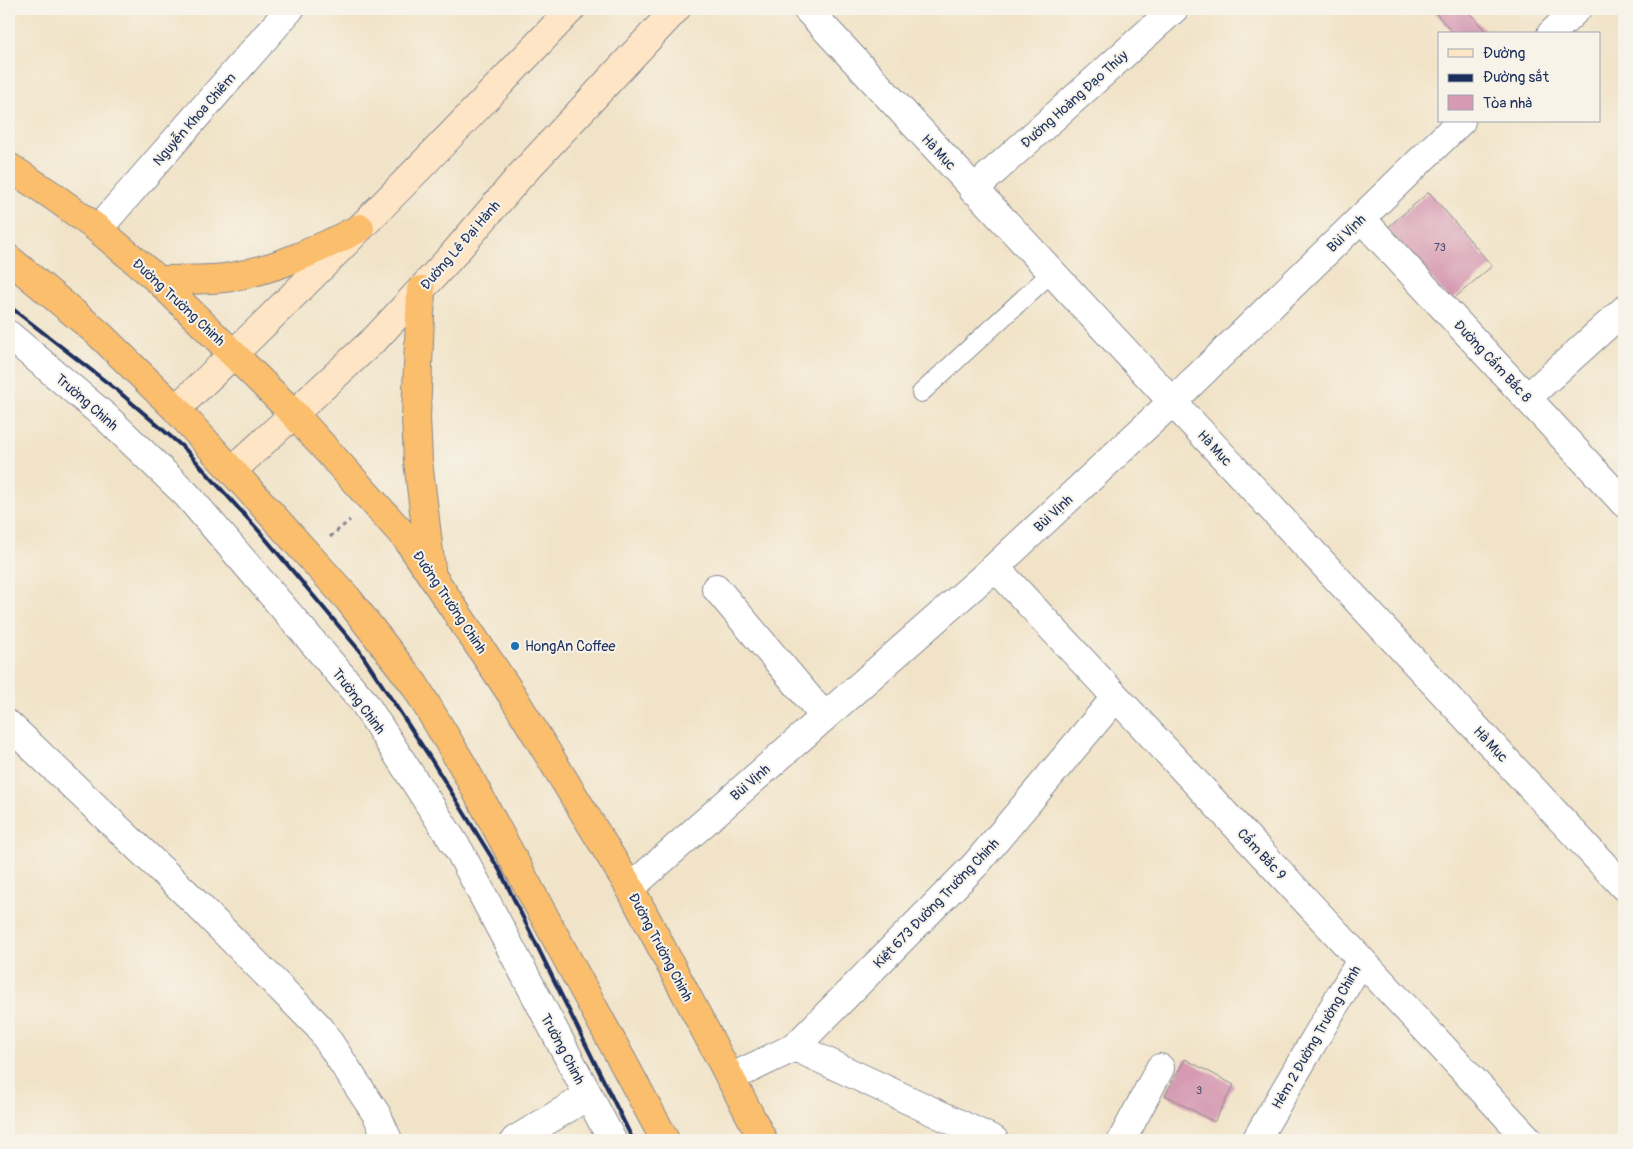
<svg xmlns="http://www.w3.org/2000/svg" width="1633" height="1149" font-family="Pangolin,sans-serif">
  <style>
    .building { fill: #d69bb2 }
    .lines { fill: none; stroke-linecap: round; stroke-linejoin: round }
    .service-casing { stroke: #868992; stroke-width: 20 }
    .minor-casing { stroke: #868992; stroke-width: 30 }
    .tertiary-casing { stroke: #868992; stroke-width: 30 }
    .secondary-casing { stroke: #868992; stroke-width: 30 }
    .trunk-casing { stroke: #868992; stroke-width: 30 }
    .path { stroke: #868992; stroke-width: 3; stroke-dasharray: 4 4; stroke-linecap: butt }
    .service { stroke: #fff; stroke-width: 18 }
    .minor { stroke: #fff; stroke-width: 28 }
    .tertiary { stroke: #fff; stroke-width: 28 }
    .secondary { stroke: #fde5c5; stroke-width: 28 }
    .trunk { stroke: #fabe6d; stroke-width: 28 }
    .rail { stroke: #1b2f5e; stroke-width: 4 }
    .poi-dot { fill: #1f6fb2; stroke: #f7f3e8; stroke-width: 2 }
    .labels { text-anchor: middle; stroke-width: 4; stroke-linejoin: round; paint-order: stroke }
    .number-label { font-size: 11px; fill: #4a4a73 }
    .street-label { font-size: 14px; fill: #1b2f5e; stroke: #f7f3e8 }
    .poi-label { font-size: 14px; fill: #1b2f5e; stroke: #f7f3e8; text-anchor: start }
  </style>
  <rect width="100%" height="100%" fill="#f7f3e8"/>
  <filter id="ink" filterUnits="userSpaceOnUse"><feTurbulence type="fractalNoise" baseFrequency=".02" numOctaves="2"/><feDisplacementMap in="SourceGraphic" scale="10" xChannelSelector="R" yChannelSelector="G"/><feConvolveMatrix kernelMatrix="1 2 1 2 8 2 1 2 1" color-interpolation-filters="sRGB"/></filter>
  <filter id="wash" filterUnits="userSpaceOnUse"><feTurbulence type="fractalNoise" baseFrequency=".0096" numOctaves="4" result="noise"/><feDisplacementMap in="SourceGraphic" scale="20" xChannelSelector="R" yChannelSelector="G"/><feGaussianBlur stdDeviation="1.12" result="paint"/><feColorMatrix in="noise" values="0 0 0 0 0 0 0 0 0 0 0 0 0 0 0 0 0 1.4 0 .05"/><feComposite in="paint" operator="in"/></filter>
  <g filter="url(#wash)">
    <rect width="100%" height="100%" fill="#f1e3c7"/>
    <g id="blocks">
      <!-- building -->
      <path class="building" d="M 1432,9 L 1466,9 L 1488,34 L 1454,34 Z
        M 1429,192 L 1492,266 L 1451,301 L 1387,228 Z
        M 1185,1059 L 1234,1085 L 1214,1122 L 1165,1095 Z"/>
    </g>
  </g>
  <g filter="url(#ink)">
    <use href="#blocks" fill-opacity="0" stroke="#868992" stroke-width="1"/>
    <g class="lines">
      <defs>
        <path id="service" d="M 921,393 L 1051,273"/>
        <path id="minor" d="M 807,9 L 1624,887
          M 1551,34 L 1577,9
          M 973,190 L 1174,9
          M 1361,218 L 1624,503
          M 98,229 L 290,9
          M 1527,398 L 1624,310
          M 995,567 L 1529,1140
          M 716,588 L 824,716
          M 9,725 L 188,895 L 319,1027 L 377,1115 L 388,1140
          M 630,888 L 995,567 L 1172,402 L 1461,121
          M 795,1047 L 994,1140
          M 730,1078 L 795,1047 L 976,864 L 1116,697
          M 515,1140 L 588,1096
          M 1122,1140 L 1160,1068
          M 1256,1140 L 1361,960"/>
        <path id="tertiary" d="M 9,335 L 107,418 L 187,495 L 363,701 L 460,852 L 612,1140"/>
        <path id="secondary" d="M 176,409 C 312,280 442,146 571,9
          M 233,470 L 377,337 L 451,257 L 520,176 L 676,9"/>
        <path id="trunk" d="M 9,167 L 53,196 L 98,229 L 158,280 L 294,414 L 407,539 L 512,695 L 630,888 L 763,1140
          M 9,259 L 99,334 L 176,409 L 348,599 L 414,684 L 463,766 L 665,1140
          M 158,280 C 180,279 211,281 231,277 C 277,269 319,249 360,228
          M 421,290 L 416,417 L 418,461 L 431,569"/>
      </defs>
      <!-- service casing -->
      <use href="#service" class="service-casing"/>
      <!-- minor casing -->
      <use href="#minor" class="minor-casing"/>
      <!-- tertiary casing -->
      <use href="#tertiary" class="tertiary-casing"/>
      <!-- secondary casing -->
      <use href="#secondary" class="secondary-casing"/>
      <!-- trunk casing -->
      <use href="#trunk" class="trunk-casing"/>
      <!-- path -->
      <path class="path" d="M 330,537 L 350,520"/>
      <!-- service -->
      <use href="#service" class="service"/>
      <!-- minor -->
      <use href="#minor" class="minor"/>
      <!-- tertiary -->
      <use href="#tertiary" class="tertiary"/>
      <!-- secondary -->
      <use href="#secondary" class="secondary"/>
      <!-- trunk -->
      <use href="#trunk" class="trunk"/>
      <!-- rail -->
      <path class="rail" d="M 9,306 L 118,391 L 185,449 L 259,531 L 359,650 L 429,756 L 500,871 L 633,1140"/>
    </g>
  </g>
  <!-- markers -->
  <circle class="poi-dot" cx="515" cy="646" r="5"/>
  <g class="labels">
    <!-- number labels -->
    <g class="number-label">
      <text x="1440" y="251">73</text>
      <text x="1199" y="1094">3</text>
    </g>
    <!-- street labels -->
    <g class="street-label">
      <text transform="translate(1074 99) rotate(-42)" y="5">Đường Hoàng Đạo Thúy</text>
      <text transform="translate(194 119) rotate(-49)" y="5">Nguyễn Khoa Chiêm</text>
      <text transform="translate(939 152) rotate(47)" y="5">Hà Mục</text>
      <text transform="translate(1346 233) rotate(-44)" y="5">Bùi Vịnh</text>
      <text transform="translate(460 245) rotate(-49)" y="5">Đường Lê Đại Hành</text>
      <text transform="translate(179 302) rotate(43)" y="5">Đường Trường Chinh</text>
      <text transform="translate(1493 361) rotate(47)" y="5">Đường Cẩm Bắc 8</text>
      <text transform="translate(87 402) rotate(41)" y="5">Trường Chinh</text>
      <text transform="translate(1215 448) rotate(47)" y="5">Hà Mục</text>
      <text transform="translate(1053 513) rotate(-43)" y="5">Bùi Vịnh</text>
      <text transform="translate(450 602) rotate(56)" y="5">Đường Trường Chinh</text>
      <text transform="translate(359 701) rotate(53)" y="5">Trường Chinh</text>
      <text transform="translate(1491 744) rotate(47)" y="5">Hà Mục</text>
      <text transform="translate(750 782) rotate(-41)" y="5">Bùi Vịnh</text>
      <text transform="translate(1262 854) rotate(47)" y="5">Cẩm Bắc 9</text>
      <text transform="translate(936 903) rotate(-46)" y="5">Kiệt 673 Đường Trường Chinh</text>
      <text transform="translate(661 947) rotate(62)" y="5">Đường Trường Chinh</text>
      <text transform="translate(1316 1037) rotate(-60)" y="5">Hẻm 2 Đường Trường Chinh</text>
      <text transform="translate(563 1049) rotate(62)" y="5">Trường Chinh</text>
    </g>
    <!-- poi labels -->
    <g class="poi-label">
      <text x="525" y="651">HongAn Coffee</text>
    </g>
  </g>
  <!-- margin -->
  <rect width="1633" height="1149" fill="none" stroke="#f7f3e8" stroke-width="30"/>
  <!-- legend -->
  <rect x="1438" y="32" width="162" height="90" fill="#f7f3e8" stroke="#9fa5b1"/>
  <rect x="1448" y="49" width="25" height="8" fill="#fde5c5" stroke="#9fa5b1"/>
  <text x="1483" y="58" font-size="15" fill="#1b2f5e">Đường</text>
  <rect x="1448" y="74" width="25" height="8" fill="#1b2f5e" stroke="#9fa5b1"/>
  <text x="1483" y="82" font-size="15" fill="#1b2f5e">Đường sắt</text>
  <rect x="1448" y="95" width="25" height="15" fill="#d69bb2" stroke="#9fa5b1"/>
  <text x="1483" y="108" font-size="15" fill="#1b2f5e">Tòa nhà</text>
</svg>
